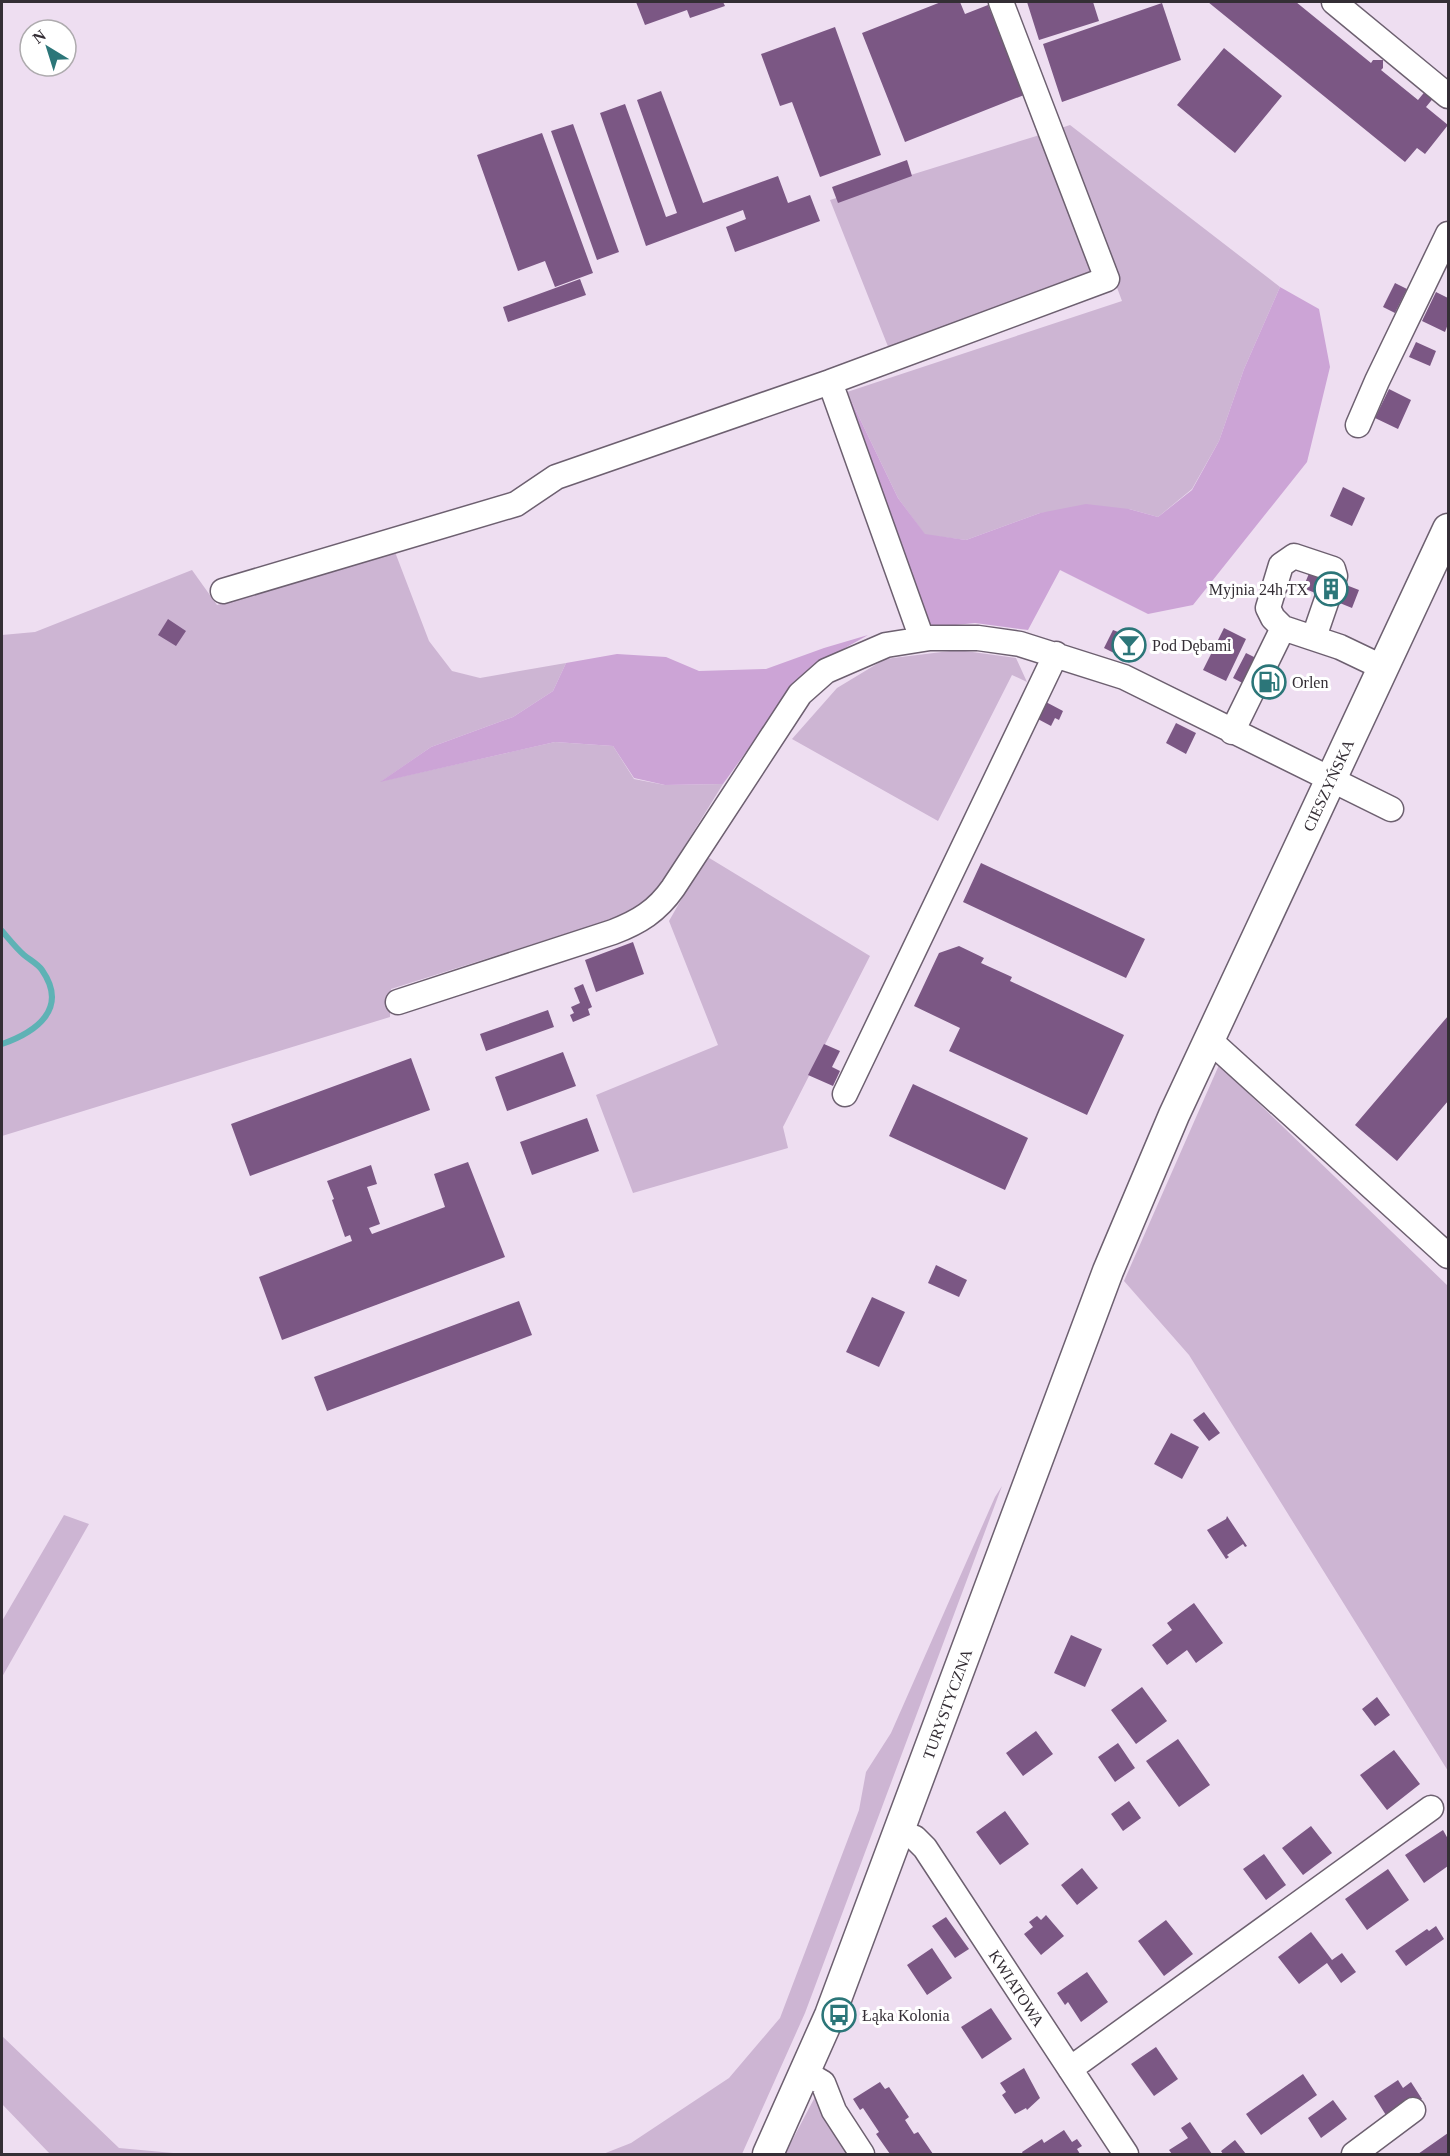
<svg xmlns="http://www.w3.org/2000/svg" width="1450" height="2156" font-family="'Times New Roman',serif">
  <style>
    .green { fill: #cdb5d3 }
    .forest { fill: #cca4d6 }
    .lines { fill: none; stroke-linecap: round; stroke-linejoin: round }
    .stream { stroke: #5eb2b5; stroke-width: 6 }
    .building { fill: #7b5784 }
    .minor-casing { stroke: #6d6070; stroke-width: 27 }
    .major-casing { stroke: #6d6070; stroke-width: 33 }
    .minor { stroke: #fff; stroke-width: 24 }
    .major { stroke: #fff; stroke-width: 30 }
    .labels { text-anchor: middle; stroke-width: 6; stroke-linejoin: round; paint-order: stroke }
    .poi-label { font-size: 16px; fill: #342e35; stroke: #fff; text-anchor: start }
    .street-label { font-size: 16px; fill: #342e35; stroke: #fff }
  </style>
  <rect width="100%" height="100%" fill="#eedef1"/>
  <!-- green -->
  <path class="green" d="M 1070,125 L 1280,287 L 1244,369 L 1219,441 L 1192,489 L 1158,517 L 1129,509 L 1040,513 L 966,540 L 925,535 L 898,498 L 847,392 L 1122,301 L 1058,129 Z
    M 1043,134 L 1095,273 L 889,349 L 830,200 Z
    M 395,552 L 429,641 L 452,671 L 480,678 L 566,663 L 553,691 L 513,717 L 431,747 L 382,781 L 555,742 L 613,746 L 634,779 L 665,785 L 723,784 L 666,876 L 649,898 L 625,915 L 391,989 L 390,1017 L 2,1136 L 2,635 L 35,632 L 192,570 L 217,605 Z
    M 958,650 L 1016,658 L 1027,682 L 1012,675 L 938,821 L 792,739 L 837,688 L 885,659 Z
    M 706,856 L 870,956 L 783,1127 L 788,1148 L 633,1193 L 596,1095 L 718,1045 L 669,921 Z
    M 1219,1065 L 1448,1286 L 1448,1771 L 1189,1355 L 1124,1281 Z
    M 1002,1486 L 805,2013 L 742,2154 L 685,2154 L 680,2153 L 603,2154 L 631,2143 L 729,2078 L 780,2018 L 859,1810 L 866,1772 L 891,1733 L 995,1497 Z
    M 64,1515 L 89,1524 L 2,1677 L 2,1621 Z
    M 2,2036 L 119,2148 L 184,2154 L 50,2154 L 2,2104 Z
    M 816,2095 L 853,2154 L 785,2154 Z"/>
  <!-- forest -->
  <path class="forest" d="M 1280,287 L 1319,309 L 1330,367 L 1307,462 L 1193,605 L 1148,614 L 1060,570 L 1028,630 L 975,623 L 927,628 L 847,409 L 847,392 L 898,498 L 925,534 L 966,540 L 1040,513 L 1086,504 L 1129,509 L 1158,517 L 1192,490 L 1219,441 L 1244,369 Z
    M 868,635 L 815,665 L 789,692 L 723,784 L 665,785 L 634,778 L 613,746 L 555,742 L 380,782 L 431,747 L 513,717 L 553,691 L 566,663 L 617,654 L 666,657 L 699,671 L 766,669 L 824,648 Z"/>
  <g class="lines">
    <!-- stream -->
    <path class="stream" d="M 2,931 C 9,939 16,948 24,955 C 30,960 38,964 42,970 C 69,1009 36,1032 2,1044"/>
  </g>
  <!-- building -->
  <path class="building" d="M 636,2 L 723,2 L 725,6 L 690,18 L 687,10 L 645,25 Z
    M 941,2 L 960,2 L 965,14 L 988,5 L 1024,95 L 905,142 L 862,33 Z
    M 1027,2 L 1093,2 L 1099,21 L 1039,40 Z
    M 1208,2 L 1296,2 L 1371,63 L 1373,60 L 1383,60 L 1383,68 L 1381,70 L 1418,100 L 1427,89 L 1435,96 L 1426,107 L 1448,125 L 1425,154 L 1417,148 L 1405,162 Z
    M 1162,3 L 1181,60 L 1062,102 L 1043,44 Z
    M 835,27 L 881,155 L 820,177 L 792,102 L 780,106 L 761,54 Z
    M 1224,48 L 1282,96 L 1235,153 L 1177,105 Z
    M 661,91 L 703,203 L 778,176 L 788,203 L 810,195 L 820,221 L 735,252 L 726,227 L 746,219 L 743,210 L 646,246 L 600,113 L 625,104 L 666,217 L 677,213 L 637,100 Z
    M 573,124 L 619,252 L 597,260 L 551,131 Z
    M 542,133 L 593,273 L 555,287 L 545,261 L 518,271 L 477,155 Z
    M 907,160 L 912,176 L 838,203 L 832,187 Z
    M 580,279 L 586,295 L 508,322 L 503,307 Z
    M 1395,283 L 1407,289 L 1395,313 L 1383,307 Z
    M 1436,292 L 1448,298 L 1448,324 L 1445,332 L 1422,321 Z
    M 1416,342 L 1436,351 L 1430,366 L 1409,357 Z
    M 1389,389 L 1411,400 L 1398,429 L 1375,418 Z
    M 1343,487 L 1365,498 L 1352,526 L 1330,516 Z
    M 1310,571 L 1359,590 L 1352,608 L 1303,588 Z
    M 168,619 L 186,631 L 176,646 L 158,635 Z
    M 1224,628 L 1246,639 L 1226,681 L 1203,670 Z
    M 1113,630 L 1139,640 L 1130,661 L 1104,648 Z
    M 1246,653 L 1282,671 L 1269,697 L 1233,678 Z
    M 1044,701 L 1063,711 L 1059,720 L 1055,718 L 1051,726 L 1036,718 Z
    M 1176,723 L 1196,733 L 1186,754 L 1166,743 Z
    M 981,863 L 1145,939 L 1126,978 L 963,902 Z
    M 633,942 L 644,974 L 596,992 L 585,960 Z
    M 959,946 L 984,958 L 981,963 L 1012,977 L 1010,981 L 1124,1035 L 1087,1115 L 949,1051 L 960,1028 L 914,1006 L 939,953 Z
    M 583,984 L 592,1007 L 588,1009 L 590,1015 L 573,1022 L 570,1015 L 574,1013 L 571,1007 L 580,1003 L 574,988 Z
    M 548,1010 L 554,1027 L 486,1051 L 480,1034 Z
    M 1448,1016 L 1448,1101 L 1397,1161 L 1355,1125 Z
    M 824,1044 L 840,1051 L 832,1067 L 840,1071 L 833,1086 L 808,1075 Z
    M 563,1052 L 576,1086 L 507,1111 L 495,1077 Z
    M 411,1058 L 430,1110 L 250,1176 L 231,1124 Z
    M 913,1084 L 1028,1138 L 1005,1190 L 889,1136 Z
    M 587,1118 L 599,1151 L 532,1175 L 520,1142 Z
    M 468,1162 L 505,1257 L 282,1340 L 259,1277 L 352,1241 L 350,1235 L 345,1237 L 332,1200 L 334,1199 L 327,1181 L 371,1165 L 377,1184 L 367,1187 L 380,1224 L 369,1228 L 372,1234 L 445,1207 L 434,1174 Z
    M 936,1265 L 967,1280 L 959,1297 L 928,1283 Z
    M 872,1297 L 905,1312 L 879,1367 L 846,1352 Z
    M 519,1301 L 532,1335 L 327,1411 L 314,1377 Z
    M 1204,1412 L 1220,1433 L 1209,1441 L 1193,1420 Z
    M 1171,1433 L 1199,1447 L 1182,1479 L 1154,1464 Z
    M 1227,1516 L 1247,1546 L 1245,1547 L 1243,1544 L 1227,1555 L 1229,1557 L 1226,1559 L 1207,1530 L 1226,1519 Z
    M 1194,1603 L 1223,1643 L 1196,1663 L 1187,1650 L 1167,1665 L 1152,1645 L 1172,1630 L 1167,1623 Z
    M 1071,1635 L 1102,1649 L 1085,1687 L 1054,1673 Z
    M 1142,1687 L 1167,1721 L 1136,1744 L 1111,1710 Z
    M 1377,1697 L 1390,1715 L 1375,1726 L 1362,1709 Z
    M 1036,1731 L 1053,1754 L 1023,1776 L 1006,1753 Z
    M 1178,1739 L 1210,1785 L 1179,1807 L 1146,1761 Z
    M 1118,1743 L 1135,1768 L 1115,1782 L 1098,1757 Z
    M 1394,1750 L 1420,1784 L 1387,1810 L 1360,1775 Z
    M 1129,1801 L 1141,1818 L 1123,1831 L 1111,1814 Z
    M 1005,1811 L 1029,1844 L 1000,1865 L 976,1832 Z
    M 1311,1826 L 1332,1853 L 1303,1875 L 1282,1848 Z
    M 1443,1830 L 1448,1839 L 1448,1866 L 1424,1883 L 1405,1855 Z
    M 1264,1854 L 1286,1885 L 1266,1900 L 1243,1869 Z
    M 1082,1868 L 1098,1888 L 1077,1905 L 1061,1885 Z
    M 1388,1869 L 1409,1900 L 1367,1930 L 1345,1899 Z
    M 1046,1915 L 1064,1936 L 1041,1955 L 1024,1934 L 1033,1927 L 1029,1922 L 1037,1916 L 1041,1920 Z
    M 946,1917 L 969,1949 L 955,1958 L 932,1926 Z
    M 1166,1920 L 1193,1954 L 1164,1976 L 1138,1941 Z
    M 1436,1926 L 1444,1939 L 1406,1966 L 1395,1951 L 1427,1929 L 1429,1931 Z
    M 1311,1932 L 1332,1960 L 1342,1953 L 1356,1972 L 1341,1983 L 1327,1963 L 1299,1984 L 1278,1957 Z
    M 932,1948 L 952,1978 L 927,1995 L 907,1965 Z
    M 1087,1972 L 1108,2002 L 1081,2022 L 1068,2002 L 1065,2005 L 1057,1993 Z
    M 991,2008 L 1012,2039 L 982,2059 L 961,2027 Z
    M 1156,2047 L 1178,2079 L 1154,2096 L 1131,2064 Z
    M 1024,2068 L 1040,2098 L 1027,2110 L 1026,2108 L 1015,2114 L 1002,2095 L 1006,2092 L 1000,2083 Z
    M 1303,2074 L 1317,2095 L 1261,2135 L 1246,2114 Z
    M 1398,2080 L 1403,2088 L 1411,2082 L 1422,2099 L 1389,2120 L 1374,2096 Z
    M 880,2082 L 885,2089 L 889,2087 L 909,2117 L 905,2120 L 914,2134 L 918,2132 L 933,2154 L 894,2154 L 893,2153 L 890,2154 L 876,2134 L 879,2132 L 863,2108 L 860,2110 L 853,2099 Z
    M 1333,2100 L 1347,2119 L 1321,2138 L 1308,2118 Z
    M 1190,2122 L 1212,2154 L 1172,2154 L 1169,2150 L 1188,2138 L 1181,2128 Z
    M 1064,2130 L 1072,2142 L 1077,2139 L 1082,2146 L 1077,2149 L 1080,2154 L 1023,2154 L 1022,2152 L 1042,2139 L 1044,2143 Z
    M 1448,2133 L 1448,2154 L 1418,2154 Z
    M 1235,2140 L 1246,2154 L 1223,2154 L 1221,2151 Z"/>
  <g class="lines">
    <defs>
      <path id="minor" d="M 1334,2 L 1448,96
        M 830,382 L 922,639
        M 1358,425 L 1377,381 L 1448,234
        M 223,591 L 516,504 L 556,477 L 830,382 L 1107,279 L 1001,2
        M 1283,628 L 1273,618 L 1268,608 L 1281,565 L 1294,556 L 1333,569 L 1335,576 L 1314,637
        M 1232,732 L 1283,628 L 1340,647 L 1384,668
        M 398,1002 L 613,932 C 639,922 657,911 673,888 L 800,694 L 826,671 L 886,645 L 930,638 L 978,638 L 1020,644 L 1124,677 L 1391,809
        M 1208,1041 L 1216,1046 L 1448,1256
        M 845,1094 L 1056,654
        M 899,1832 L 915,1838 L 925,1848 L 1126,2154
        M 1070,2069 L 1431,1808
        M 806,2073 L 823,2083 L 834,2111 L 862,2154
        M 1354,2154 L 1413,2110"/>
      <path id="major" d="M 768,2154 L 830,2015 L 1108,1271 L 1174,1115 L 1448,529"/>
    </defs>
    <!-- minor casing -->
    <use href="#minor" class="minor-casing"/>
    <!-- major casing -->
    <use href="#major" class="major-casing"/>
    <!-- minor -->
    <use href="#minor" class="minor"/>
    <!-- major -->
    <use href="#major" class="major"/>
  </g>
  <!-- icons -->
  <defs>
    <symbol id="building-ring" viewBox="-11 -11 22 22"><circle r="9.5" fill="#fff" stroke="#2c7679" stroke-width="1.5"/><path d="M-4-6H4V6H1V3H-1V6H-4ZM-2.5-4.3h1.7v1.8h-1.7ZM.8-4.3h1.7v1.8H.8ZM-2.5-1h1.7V.8h-1.7ZM.8-1h1.7V.8H.8Z" fill="#2c7679"/></symbol>
    <symbol id="bar-ring" viewBox="-11 -11 22 22"><circle r="9.5" fill="#fff" stroke="#2c7679" stroke-width="1.5"/><path d="M-6-5H6L.8 .8V4.5H3.5V6h-7V4.5H-.8V.8Z" fill="#2c7679"/></symbol>
    <symbol id="fuel-ring" viewBox="-11 -11 22 22"><circle r="9.5" fill="#fff" stroke="#2c7679" stroke-width="1.5"/><path d="M-5.5-6h7V0h2V4h1.3V-2.5L3-4.5l.8-.8L6-3V5H2.5V1h-1V6h-7ZM-4.2-4.7v3.2H.2V-4.7Z" fill="#2c7679"/></symbol>
    <symbol id="bus-ring" viewBox="-11 -11 22 22"><circle r="9.5" fill="#fff" stroke="#2c7679" stroke-width="1.5"/><path d="M-5-6H5V4H4V6H2V4H-2V6H-4V4H-5ZM-3.5-4V0h7V-4ZM-3.5 1.2v1.5H-2V1.2ZM2 1.2v1.5H3.5V1.2Z" fill="#2c7679"/></symbol>
  </defs>
  <g fill-rule="evenodd">
    <use href="#building-ring" x="1312" y="570" width="38" height="38"/>
    <use href="#bar-ring" x="1110" y="626" width="38" height="38"/>
    <use href="#fuel-ring" x="1250" y="663" width="38" height="38"/>
    <use href="#bus-ring" x="820" y="1996" width="38" height="38"/>
  </g>
  <g class="labels">
    <!-- poi labels -->
    <g class="poi-label">
      <text x="1308" y="595" text-anchor="end">Myjnia 24h TX</text>
      <text x="1152" y="651">Pod Dębami</text>
      <text x="1292" y="688">Orlen</text>
      <text x="862" y="2021">Łąka Kolonia</text>
    </g>
    <!-- street labels -->
    <g class="street-label">
      <text transform="translate(1328 785) rotate(-65)" y="6">CIESZYŃSKA</text>
      <text transform="translate(947 1704) rotate(-70)" y="6">TURYSTYCZNA</text>
      <text transform="translate(1017 1988) rotate(57)" y="6">KWIATOWA</text>
    </g>
  </g>
  <!-- border -->
  <rect width="1450" height="2156" fill="none" stroke="#342e35" stroke-width="6"/>
  <!-- north arrow -->
  <g transform="translate(48 48) rotate(322)"><circle r="28" fill="#ffffff" stroke="#aeabae" stroke-width="1.5"/>
  <path d="M0-4.5L10 22L0 15L-10 22Z" fill="#2c7679"/>
  <text y="-9" font-size="16" font-weight="bold" text-anchor="middle" fill="#342e35">N</text>
  </g>
</svg>
